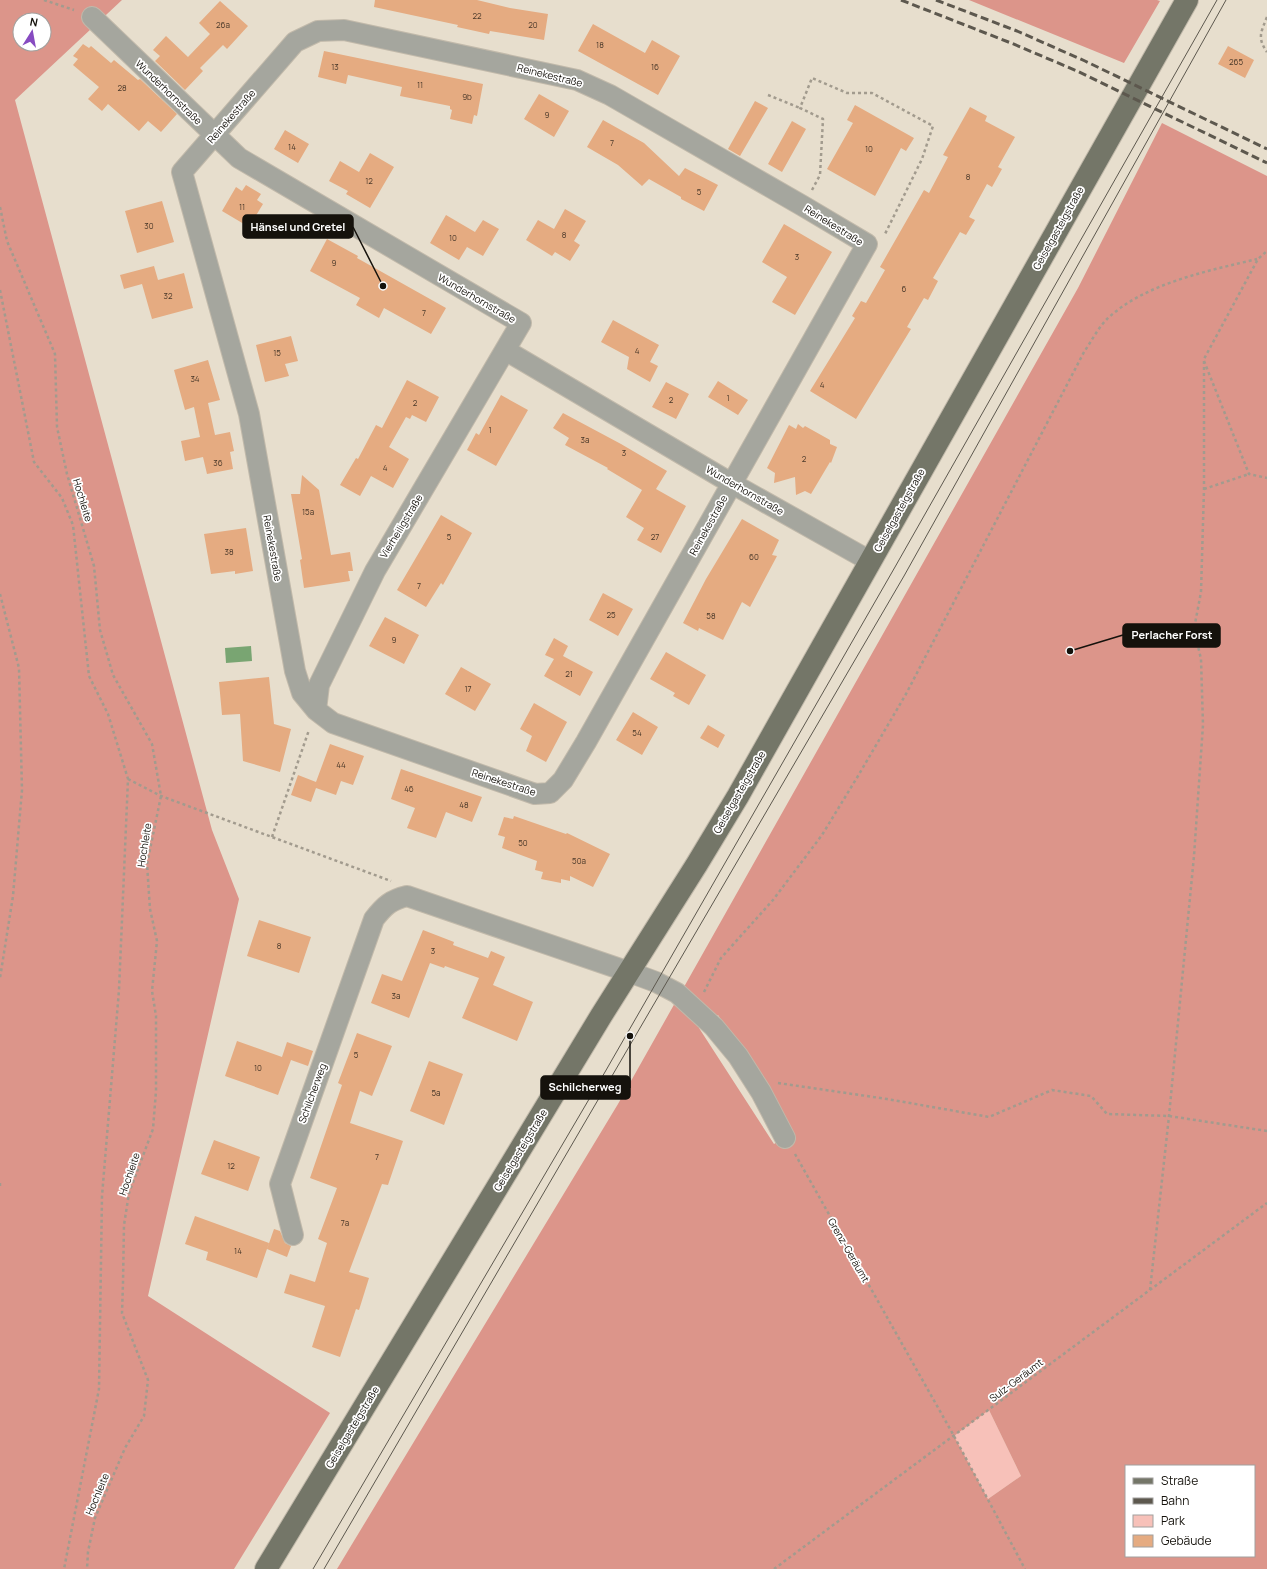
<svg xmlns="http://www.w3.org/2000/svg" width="1267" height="1569" font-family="Manrope,sans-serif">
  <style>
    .green { fill: #f7c1b9 }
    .forest { fill: #dc958a; fill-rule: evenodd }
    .water { fill: #79a572 }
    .building { fill: #e5ab81 }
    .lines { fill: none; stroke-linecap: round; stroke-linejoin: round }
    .minor-casing { stroke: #c1b9aa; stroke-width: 22 }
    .major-casing { stroke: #c1b9aa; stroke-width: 24 }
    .path { stroke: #a29b8e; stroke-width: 2.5; stroke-dasharray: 3 3; stroke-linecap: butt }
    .minor { stroke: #a5a69e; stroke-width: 20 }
    .major { stroke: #747668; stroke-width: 22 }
    .tram { stroke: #5d584e; stroke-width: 1 }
    .rail { stroke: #5d584e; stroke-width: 3; stroke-dasharray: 8 4; stroke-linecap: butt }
    .labels { text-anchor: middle; stroke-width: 3.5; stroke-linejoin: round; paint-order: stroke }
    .number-label { font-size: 8px; fill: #493829 }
    .street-label { font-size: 10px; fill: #15120c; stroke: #fff }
    .leader { fill: none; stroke: #15120c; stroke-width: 1.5 }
    .callout-dot { fill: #15120c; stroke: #fff; stroke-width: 1.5 }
    .callout { fill: #15120c; stroke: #15120c; stroke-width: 1.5 }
    .callout-label { font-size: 11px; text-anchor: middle; font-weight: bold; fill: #fff }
  </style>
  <rect width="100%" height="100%" fill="#e7decd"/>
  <!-- green -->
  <path class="green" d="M 989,1410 L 1021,1476 L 988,1499 L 954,1436 Z"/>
  <!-- forest -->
  <path class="forest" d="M 0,0 L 122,0 L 15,100 L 212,830 L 239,899 L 148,1296 L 330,1413 L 234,1569 L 0,1569 ZM 20,20 L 44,20 L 44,44 L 20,44 Z
    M 969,0 L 1157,0 L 1160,1 L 1124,63 Z
    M 1162,123 L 1267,176 L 1267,1569 L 337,1569 L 618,1104 L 1078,288 ZM 718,1015 L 793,1131 L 774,1144 L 699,1028 ZM 989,1410 L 1021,1476 L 988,1499 L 954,1436 ZM 1126,1466 L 1254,1466 L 1254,1556 L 1126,1556 Z"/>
  <!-- water -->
  <path class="water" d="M 251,646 L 252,661 L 226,663 L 225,648 Z"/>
  <!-- building -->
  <path class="building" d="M 375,0 L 477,0 L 510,8 L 548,14 L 544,40 L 490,31 L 489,34 L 457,27 L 458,25 L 374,7 Z
    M 220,1 L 248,26 L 227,49 L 223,45 L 200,68 L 203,71 L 185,90 L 155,61 L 160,56 L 153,50 L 166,36 L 188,57 L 210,34 L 199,23 Z
    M 593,24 L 645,53 L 652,40 L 680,56 L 658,95 L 578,51 Z
    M 83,44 L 89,48 L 91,46 L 111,63 L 114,60 L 138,80 L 140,79 L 177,114 L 161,132 L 148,121 L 139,131 L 108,104 L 102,111 L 88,99 L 99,87 L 73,65 L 78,59 L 73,56 Z
    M 1228,46 L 1254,60 L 1245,78 L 1218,64 Z
    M 324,51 L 483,84 L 477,116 L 474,115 L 472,124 L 450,119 L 452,110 L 450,109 L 450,106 L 400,96 L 402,87 L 348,75 L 346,84 L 318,77 Z
    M 539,94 L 569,111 L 554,137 L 524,119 Z
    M 755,101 L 768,108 L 740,156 L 728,149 Z
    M 855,105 L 914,138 L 906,151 L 901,148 L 875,196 L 827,169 L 853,123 L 847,120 Z
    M 970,107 L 987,116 L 985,121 L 1015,137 L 998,167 L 1002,169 L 992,187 L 987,184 L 969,217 L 975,220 L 966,235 L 960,232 L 933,278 L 938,281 L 928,300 L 924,298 L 907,327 L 911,329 L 856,419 L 810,391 L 855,318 L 852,316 L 861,301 L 866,303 L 885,270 L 880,267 L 924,190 L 929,193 L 948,157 L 943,155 Z
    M 603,120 L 644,143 L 679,176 L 685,168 L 718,185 L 704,211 L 681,199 L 681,197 L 649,179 L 642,186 L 618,165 L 587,147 Z
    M 792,121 L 806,129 L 782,172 L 768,164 Z
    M 285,130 L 309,144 L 298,163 L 274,149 Z
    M 370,153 L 394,167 L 370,208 L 346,194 L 348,191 L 329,181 L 340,161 L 359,172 Z
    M 246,185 L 261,194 L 257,200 L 263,204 L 249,227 L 222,211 L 236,187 L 242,191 Z
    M 162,201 L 174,242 L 137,253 L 125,211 Z
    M 565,209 L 586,221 L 574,241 L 580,245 L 570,261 L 555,252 L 552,256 L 526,240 L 538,220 L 554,229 Z
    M 446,215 L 475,232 L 483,220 L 499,229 L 483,256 L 467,247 L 459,260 L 430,243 Z
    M 784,224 L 832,252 L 795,315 L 772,302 L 787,277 L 762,262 Z
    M 327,239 L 358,256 L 357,258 L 446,308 L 431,334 L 384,308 L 379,318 L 356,305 L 360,298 L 310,271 Z
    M 154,266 L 158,280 L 184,273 L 193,308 L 152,319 L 142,284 L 124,289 L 120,275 Z
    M 613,320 L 659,345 L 650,362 L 658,366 L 650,382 L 627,369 L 629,357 L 601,342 Z
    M 291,336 L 298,361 L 285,364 L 289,376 L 265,382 L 256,345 Z
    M 208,360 L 220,400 L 208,403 L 215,435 L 230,432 L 234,451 L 230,452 L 233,469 L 207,474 L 203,457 L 185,461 L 181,441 L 200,437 L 194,407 L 185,410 L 174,370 Z
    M 407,380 L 439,397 L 426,422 L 412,415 L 410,419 L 406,417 L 389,447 L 409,459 L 393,488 L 371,476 L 360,496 L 340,485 L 356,458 L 358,459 L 376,425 L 382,428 Z
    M 718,381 L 748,400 L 738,415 L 708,397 Z
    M 666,382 L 689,394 L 676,419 L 652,407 Z
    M 501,395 L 528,410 L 496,466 L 467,450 L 476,433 L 479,435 Z
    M 563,413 L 621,444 L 667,471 L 656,489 L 686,506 L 661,553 L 637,540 L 644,528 L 626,517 L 642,490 L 607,469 L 608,468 L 565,445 L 569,438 L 553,428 Z
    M 798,424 L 803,428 L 805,426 L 830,440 L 830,444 L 837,447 L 831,463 L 830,462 L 811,494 L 805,491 L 796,495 L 795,477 L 774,483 L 775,473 L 767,468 L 789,425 L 796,429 Z
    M 302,475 L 319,490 L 331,555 L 350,552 L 353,571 L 348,571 L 350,581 L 304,588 L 300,560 L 302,559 L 291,494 L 300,494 Z
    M 441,515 L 472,533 L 443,585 L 441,583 L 426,607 L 397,590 Z
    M 742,519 L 779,540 L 772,555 L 777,556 L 750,607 L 742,602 L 723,640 L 699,628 L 698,631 L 683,623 L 706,579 Z
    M 246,528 L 253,571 L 235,574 L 235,571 L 211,574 L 204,534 Z
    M 603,593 L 633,609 L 618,636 L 589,620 Z
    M 385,617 L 419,635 L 404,664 L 369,646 Z
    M 554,638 L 568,646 L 563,656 L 593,672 L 580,696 L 544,676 L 554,659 L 545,655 Z
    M 666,652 L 706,675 L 689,705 L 673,696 L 675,693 L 650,679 Z
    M 461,667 L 491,684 L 475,711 L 445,694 Z
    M 269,677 L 274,724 L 291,729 L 280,772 L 243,761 L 240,714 L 222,715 L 219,682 Z
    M 534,703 L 567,722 L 546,762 L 526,751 L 532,736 L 520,729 Z
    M 633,712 L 658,727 L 642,755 L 616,740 Z
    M 708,725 L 725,735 L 718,748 L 700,738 Z
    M 330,744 L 364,756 L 353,785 L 341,781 L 336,795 L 316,788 L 311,802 L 291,795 L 298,775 L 316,782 Z
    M 401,769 L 482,797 L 472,822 L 446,812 L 436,838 L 407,828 L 415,808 L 391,799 Z
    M 514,816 L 566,834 L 567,833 L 610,854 L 593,887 L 570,876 L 570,881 L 561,879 L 561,883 L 541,879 L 543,872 L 535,870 L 537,861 L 502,848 L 505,837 L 498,835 L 504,817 L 513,819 Z
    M 259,920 L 311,937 L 299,973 L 247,956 Z
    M 423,930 L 454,942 L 453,945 L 488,958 L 491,951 L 505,957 L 493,985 L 533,1002 L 517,1041 L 462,1018 L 479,978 L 445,966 L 444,968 L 430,963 L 409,1018 L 371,1003 L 382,974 L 402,981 Z
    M 357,1033 L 392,1046 L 372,1096 L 360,1091 L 350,1123 L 403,1141 L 388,1185 L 382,1184 L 349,1272 L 369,1278 L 359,1310 L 356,1309 L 340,1357 L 312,1347 L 325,1306 L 284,1293 L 290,1274 L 315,1282 L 327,1243 L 318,1239 L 337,1188 L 310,1178 L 342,1085 L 338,1083 Z
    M 237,1041 L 282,1057 L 287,1042 L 313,1051 L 308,1066 L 291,1060 L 278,1095 L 225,1076 Z
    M 429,1061 L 463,1074 L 444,1125 L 410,1111 Z
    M 214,1140 L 260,1157 L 248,1191 L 201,1174 Z
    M 195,1216 L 269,1243 L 257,1278 L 206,1260 L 208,1252 L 185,1244 Z
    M 274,1229 L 280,1231 L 285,1243 L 291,1246 L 287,1257 L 267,1249 Z"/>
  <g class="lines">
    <defs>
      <path id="minor" d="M 92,17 L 239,158 L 521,323 L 375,571 L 319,685 L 316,710
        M 344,30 L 577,80 L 610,95 L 803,206 L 867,244 L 586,742 L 563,780 L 550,793 L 535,794 L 333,723 L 316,710 L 302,693 L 295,671 L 249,414 L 182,172 L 295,42 L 318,31 Z
        M 505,350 L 731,483 L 870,561
        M 293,1235 L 280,1184 L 374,919 C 385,905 391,900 407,896 L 629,972 L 656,982 L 677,993 L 714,1027 L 738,1056 L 761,1092 L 785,1138"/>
      <path id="major" d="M 266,1569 L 601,1016 L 697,864 L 738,796 L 1187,0"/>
    </defs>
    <!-- minor casing -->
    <use href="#minor" class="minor-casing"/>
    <!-- major casing -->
    <use href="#major" class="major-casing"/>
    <!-- path -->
    <path class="path" d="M 44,0 L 74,10
      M 1267,17 C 1261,32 1257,38 1267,52
      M 768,95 L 800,108
      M 812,190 L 820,175 L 823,119 L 800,108 L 812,78 L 847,93 L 872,93 L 933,126 L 922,159 L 884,236
      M 0,207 L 7,241 L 55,354 L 57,427 L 67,474 L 94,566 L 100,630 L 113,675 L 152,744 L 161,796 L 147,864 L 150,909 L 157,941 L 152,991 L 156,1016 L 156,1091 L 153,1129 L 129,1193 L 124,1225 L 123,1283 L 122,1313 L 148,1380 L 144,1416 L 125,1448 L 95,1518 L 88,1552 L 87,1569
      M 0,290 L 34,462 L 62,498 L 73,525 L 89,676 L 108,714 L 128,779 L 119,990 L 102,1196 L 99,1389 L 64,1569
      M 1204,361 L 1249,474 L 1267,478
      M 1204,489 L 1249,474
      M 0,594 L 19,668 L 22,790 L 13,896 L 0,978
      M 128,779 L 161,796 L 391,881
      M 272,837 L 309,730
      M 704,992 L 721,958 L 773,900 L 822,835 L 858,776 L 906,694 L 1084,352 C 1091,342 1098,328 1107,319 C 1145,283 1208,271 1257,259
      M 778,1083 L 887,1099 L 989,1117 L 1052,1090 L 1091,1096 L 1107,1114 L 1169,1116 L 1267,1131
      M 795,1154 L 954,1436 L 1025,1569
      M 0,1183 L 0,1189
      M 1150,1290 L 1169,1116 L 1194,856 L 1203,725 L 1201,659 L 1194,629 L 1201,592 L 1204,489 L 1204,359 L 1258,259 L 1267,251
      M 774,1569 L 1267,1203"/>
    <!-- minor -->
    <use href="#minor" class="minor"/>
    <!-- major -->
    <use href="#major" class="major"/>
    <!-- tram -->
    <path class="tram" d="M 313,1569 L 605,1072 L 895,567 L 1217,0
      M 324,1569 L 904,576 L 1226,0"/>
    <!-- rail -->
    <path class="rail" d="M 901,0 L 1011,43 L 1077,71 L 1267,163
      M 936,0 L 1017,31 L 1085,61 L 1267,149"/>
  </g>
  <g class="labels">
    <!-- number labels -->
    <g class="number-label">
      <text x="477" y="19">22</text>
      <text x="223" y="28">26a</text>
      <text x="533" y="28">20</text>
      <text x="600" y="48">18</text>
      <text x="1236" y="65">265</text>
      <text x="335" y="70">13</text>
      <text x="655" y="70">16</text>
      <text x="420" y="88">11</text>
      <text x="122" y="91">28</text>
      <text x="467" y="100">9b</text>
      <text x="547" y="118">9</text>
      <text x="612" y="146">7</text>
      <text x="292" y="150">14</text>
      <text x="869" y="152">10</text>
      <text x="968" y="180">8</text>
      <text x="369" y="184">12</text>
      <text x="699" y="195">5</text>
      <text x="242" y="210">11</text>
      <text x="149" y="229">30</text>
      <text x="564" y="238">8</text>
      <text x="453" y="241">10</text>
      <text x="797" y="260">3</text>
      <text x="334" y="266">9</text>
      <text x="904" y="292">6</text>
      <text x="168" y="299">32</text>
      <text x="424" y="316">7</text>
      <text x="637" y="354">4</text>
      <text x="277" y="356">15</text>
      <text x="195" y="382">34</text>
      <text x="822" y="388">4</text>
      <text x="728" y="401">1</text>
      <text x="671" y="403">2</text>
      <text x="415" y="406">2</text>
      <text x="490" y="433">1</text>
      <text x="585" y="443">3a</text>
      <text x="624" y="456">3</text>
      <text x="804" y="462">2</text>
      <text x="218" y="466">36</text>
      <text x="385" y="471">4</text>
      <text x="308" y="515">15a</text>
      <text x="449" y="540">5</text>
      <text x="655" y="540">27</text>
      <text x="229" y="555">38</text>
      <text x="754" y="560">60</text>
      <text x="419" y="589">7</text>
      <text x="611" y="618">25</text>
      <text x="711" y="619">58</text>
      <text x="394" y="643">9</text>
      <text x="569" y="677">21</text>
      <text x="468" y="692">17</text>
      <text x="637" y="736">54</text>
      <text x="341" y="768">44</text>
      <text x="409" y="792">46</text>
      <text x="464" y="808">48</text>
      <text x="523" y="846">50</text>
      <text x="579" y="864">50a</text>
      <text x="279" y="949">8</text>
      <text x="433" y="954">3</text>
      <text x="396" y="999">3a</text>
      <text x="356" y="1058">5</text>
      <text x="258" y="1071">10</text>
      <text x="436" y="1096">5a</text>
      <text x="377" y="1160">7</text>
      <text x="231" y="1169">12</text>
      <text x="345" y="1226">7a</text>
      <text x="238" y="1254">14</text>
    </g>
    <!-- street labels -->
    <g class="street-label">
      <text transform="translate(550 75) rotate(14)" y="4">Reinekestraße</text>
      <text transform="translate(169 92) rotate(44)" y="4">Wunderhornstraße</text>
      <text transform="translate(231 116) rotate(-49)" y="4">Reinekestraße</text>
      <text transform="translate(834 225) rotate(32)" y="4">Reinekestraße</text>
      <text transform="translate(1058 228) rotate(-61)" y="4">Geiselgasteigstraße</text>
      <text transform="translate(477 298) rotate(30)" y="4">Wunderhornstraße</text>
      <text transform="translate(745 490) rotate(30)" y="4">Wunderhornstraße</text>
      <text transform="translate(83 500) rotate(73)" y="4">Hochleite</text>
      <text transform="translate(899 510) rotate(-61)" y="4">Geiselgasteigstraße</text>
      <text transform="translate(708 525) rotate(-61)" y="4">Reinekestraße</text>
      <text transform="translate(401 526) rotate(-59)" y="4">Vierheiligstraße</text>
      <text transform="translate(273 548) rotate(80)" y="4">Reinekestraße</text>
      <text transform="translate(504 782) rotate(18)" y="4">Reinekestraße</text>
      <text transform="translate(739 792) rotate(-60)" y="4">Geiselgasteigstraße</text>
      <text transform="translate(144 845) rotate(-81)" y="4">Hochleite</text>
      <text transform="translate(312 1093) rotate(-70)" y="4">Schilcherweg</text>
      <text transform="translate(520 1150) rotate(-59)" y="4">Geiselgasteigstraße</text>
      <text transform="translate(129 1174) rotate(-71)" y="4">Hochleite</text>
      <text transform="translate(849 1250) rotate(60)" y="4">Grenz-Geräumt</text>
      <text transform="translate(1016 1380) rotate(-37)" y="4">Sulz-Geräumt</text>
      <text transform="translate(352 1427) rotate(-59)" y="4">Geiselgasteigstraße</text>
      <text transform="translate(97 1494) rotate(-67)" y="4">Hochleite</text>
    </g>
  </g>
  <!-- callouts -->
  <path class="leader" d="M383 286L353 227M1070 651L1123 635M630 1036L630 1088"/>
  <g class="callout-dot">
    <circle cx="383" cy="286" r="4"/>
    <circle cx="1070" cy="651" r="4"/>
    <circle cx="630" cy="1036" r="4"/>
  </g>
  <g class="callout">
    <rect x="243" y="215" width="110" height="23" rx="4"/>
    <rect x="1123" y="624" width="97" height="23" rx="4"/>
    <rect x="541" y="1076" width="89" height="23" rx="4"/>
  </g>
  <g class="callout-label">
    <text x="298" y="231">Hänsel und Gretel</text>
    <text x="1172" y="639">Perlacher Forst</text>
    <text x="585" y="1091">Schilcherweg</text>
  </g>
  <!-- legend -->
  <rect x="1125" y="1465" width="130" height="92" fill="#ffffff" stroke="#a1a09e"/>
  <rect x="1133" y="1478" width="20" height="6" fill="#747668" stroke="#a1a09e"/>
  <text x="1161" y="1485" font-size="12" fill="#15120c">Straße</text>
  <rect x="1133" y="1498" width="20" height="6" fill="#5d584e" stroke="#a1a09e"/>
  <text x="1161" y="1505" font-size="12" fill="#15120c">Bahn</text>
  <rect x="1133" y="1515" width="20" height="12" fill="#f7c1b9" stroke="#a1a09e"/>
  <text x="1161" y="1525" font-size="12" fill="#15120c">Park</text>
  <rect x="1133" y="1535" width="20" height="12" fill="#e5ab81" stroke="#a1a09e"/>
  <text x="1161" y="1545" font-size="12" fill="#15120c">Gebäude</text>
  <!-- north arrow -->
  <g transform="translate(32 32) rotate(11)"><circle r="19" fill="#ffffff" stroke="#a1a09e"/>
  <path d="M0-3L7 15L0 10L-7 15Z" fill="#874bc1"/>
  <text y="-6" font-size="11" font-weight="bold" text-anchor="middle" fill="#15120c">N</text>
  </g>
</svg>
